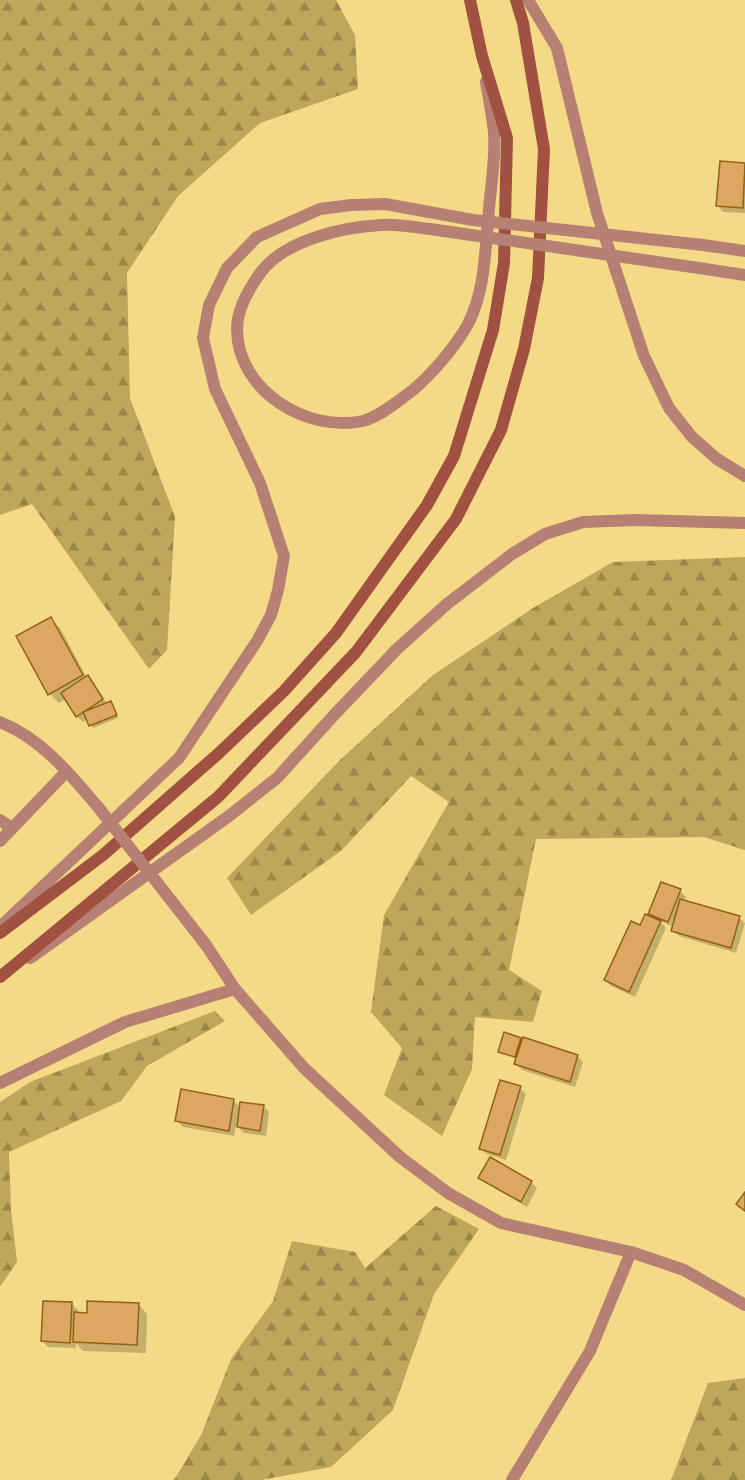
<svg xmlns="http://www.w3.org/2000/svg" width="745" height="1480" font-family="Signika,sans-serif">
  <style>
    .forest { fill: url(#forest-firs) }
    .shadow { fill: #0003 }
    .building { fill: #dba762; stroke: #926215; stroke-width: 1.5 }
    .lines { fill: none; stroke-linecap: round; stroke-linejoin: round }
    .street { stroke: #b78074; stroke-width: 12 }
    .secondary { stroke: #a15141; stroke-width: 12 }
    .street-bridge { stroke: #b78074; stroke-width: 12 }
  </style>
  <defs>
    <pattern id="forest-firs" width="22" height="20" patternUnits="userSpaceOnUse" patternTransform="scale(1.5)"><rect width="22" height="20" fill="#bea65a"/><path d="M5 1l3.5 6h-7zM16 11l3.5 6h-7z" fill="#9b8748"/></pattern>
  </defs>
  <rect width="100%" height="100%" fill="#f4da87"/>
  <!-- forest -->
  <path class="forest" d="M 0,0 L 336,0 L 355,35 L 358,89 L 260,123 L 178,196 L 127,273 L 130,398 L 175,517 L 167,650 L 149,669 L 32,504 L 0,515 Z
    M 745,557 L 745,850 L 704,837 L 536,839 L 509,970 L 542,991 L 533,1022 L 475,1017 L 472,1069 L 442,1136 L 384,1095 L 402,1048 L 371,1012 L 384,915 L 449,802 L 411,776 L 341,851 L 251,915 L 227,878 L 340,760 L 433,675 L 533,608 L 613,562 Z
    M 215,1011 L 225,1021 L 147,1066 L 121,1101 L 9,1152 L 11,1209 L 17,1262 L 0,1287 L 0,1102 L 30,1082 Z
    M 436,1206 L 479,1229 L 434,1294 L 393,1410 L 331,1467 L 261,1480 L 174,1480 L 201,1435 L 231,1359 L 273,1301 L 292,1241 L 355,1252 L 365,1268 Z
    M 745,1378 L 745,1480 L 671,1480 L 708,1383 Z"/>
  <!-- shadow -->
  <path class="shadow" d="M 721,162 L 745,165 L 745,213 L 723,212 L 718,206 Z
    M 51,619 L 60,628 L 87,678 L 94,683 L 107,704 L 110,703 L 113,705 L 118,718 L 93,728 L 88,719 L 83,722 L 77,716 L 66,699 L 59,703 L 50,694 Z
    M 662,884 L 680,891 L 686,897 L 684,902 L 739,918 L 745,923 L 736,953 L 679,936 L 673,930 L 674,927 L 660,921 L 666,928 L 635,997 L 611,986 L 605,980 L 649,917 Z
    M 520,1039 L 523,1042 L 577,1056 L 583,1062 L 575,1087 L 522,1070 L 516,1064 L 518,1059 L 499,1051 Z
    M 520,1088 L 526,1094 L 506,1160 L 487,1154 L 481,1148 Z
    M 233,1100 L 241,1108 L 263,1106 L 269,1112 L 266,1136 L 244,1133 L 236,1125 L 234,1136 L 183,1127 L 177,1121 Z
    M 491,1159 L 531,1182 L 537,1188 L 527,1207 L 486,1183 L 480,1177 Z
    M 72,1304 L 78,1310 L 77,1314 L 88,1314 L 138,1304 L 147,1314 L 146,1353 L 83,1351 L 76,1343 L 76,1348 L 48,1347 L 42,1341 Z"/>
  <!-- building -->
  <path class="building" d="M 720,161 L 745,163 L 743,208 L 716,206 Z
    M 51,617 L 83,675 L 48,695 L 16,636 Z
    M 88,675 L 103,699 L 76,717 L 61,693 Z
    M 111,701 L 117,715 L 89,726 L 83,712 Z
    M 661,882 L 681,889 L 668,922 L 648,914 Z
    M 680,899 L 740,916 L 731,948 L 671,931 Z
    M 645,914 L 661,921 L 629,992 L 604,980 L 631,921 L 640,925 Z
    M 504,1032 L 521,1038 L 515,1057 L 498,1052 Z
    M 523,1037 L 578,1055 L 570,1082 L 514,1064 Z
    M 500,1080 L 521,1086 L 500,1155 L 479,1149 Z
    M 181,1089 L 234,1099 L 229,1131 L 175,1121 Z
    M 240,1102 L 264,1105 L 260,1131 L 237,1127 Z
    M 490,1157 L 532,1181 L 521,1202 L 478,1178 Z
    M 745,1192 L 745,1211 L 736,1204 Z
    M 43,1301 L 72,1302 L 70,1343 L 41,1341 Z
    M 87,1301 L 139,1303 L 137,1345 L 73,1342 L 74,1312 L 87,1313 Z"/>
  <g class="lines">
    <!-- street -->
    <path class="street" d="M 528,0 L 557,48 L 597,213 L 644,356 L 669,408 L 692,437 L 717,459 L 745,476
      M 430,229 C 414,227 397,224 381,225 C 343,227 285,240 261,272 C 250,287 237,309 237,329 C 237,390 306,433 363,421 C 379,417 400,400 413,390 C 432,374 456,346 468,324 C 486,289 485,247 489,209 C 491,184 496,157 494,132 C 492,115 489,99 486,82
      M 703,245 L 745,251
      M 699,268 L 745,275
      M 0,722 C 42,739 69,773 98,807
      M 0,820 L 12,828
      M 0,841 L 67,771
      M 0,927 L 179,758 L 257,641 L 271,615 L 278,590 L 284,556 L 260,483 L 215,389 L 203,338 L 209,305 L 227,268 L 257,237 L 320,209 L 351,205 L 385,204 L 473,220
      M 206,945 L 235,989 L 304,1068 L 400,1157 L 448,1193 L 501,1223 L 631,1252 L 684,1270 L 745,1305
      M 30,958 L 229,816 L 277,778 L 335,714 L 397,649 L 447,604 L 477,581 L 512,554 L 545,534 L 583,522 L 636,520 L 745,523
      M 0,1083 L 125,1022 L 235,989
      M 512,1480 L 590,1351 L 631,1252"/>
    <!-- secondary -->
    <path class="secondary" d="M 0,933 L 103,855 L 219,753 L 284,691 L 336,633 L 427,505 L 454,456 L 493,330 L 504,263 L 507,138 L 482,56 L 470,0
      M 0,977 L 218,797 L 356,652 L 456,519 L 501,430 L 524,349 L 538,278 L 544,149 L 523,23 L 516,0"/>
    <!-- street-bridge -->
    <path class="street-bridge" d="M 473,220 L 703,245
      M 430,229 L 699,268
      M 98,807 L 206,945"/>
  </g>
</svg>
